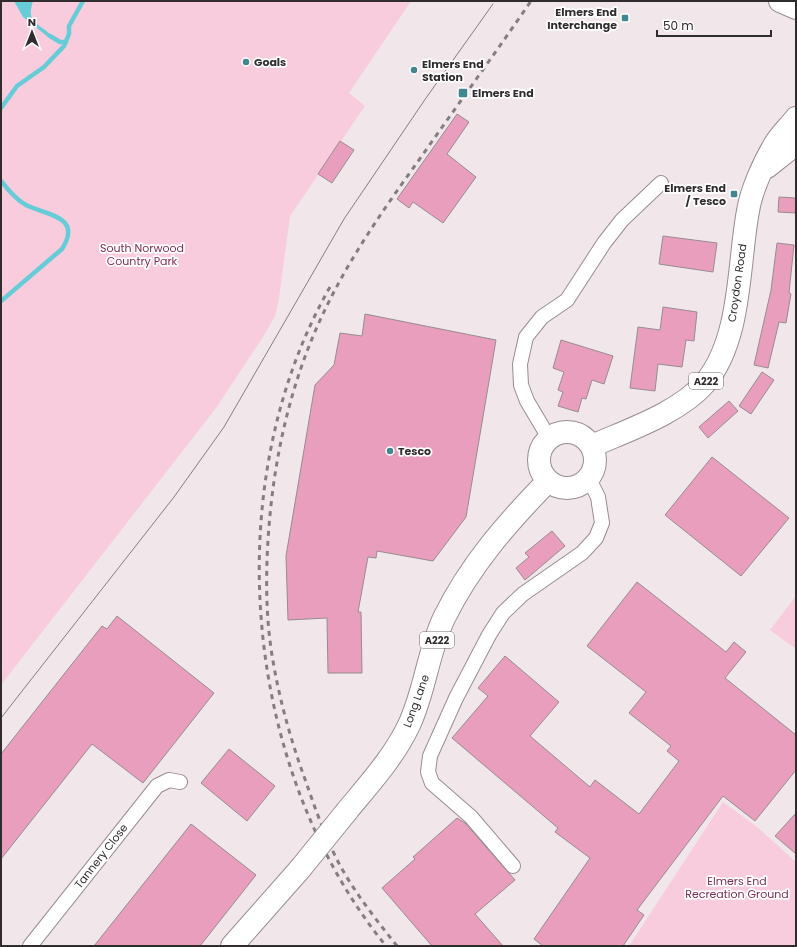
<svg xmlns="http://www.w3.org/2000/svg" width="797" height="947" font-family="Poppins,sans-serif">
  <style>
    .green { fill: #f8ccdd }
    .water { fill: #65ccd8 }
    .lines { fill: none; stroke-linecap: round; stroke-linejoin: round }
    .stream { stroke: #65ccd8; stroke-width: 4.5 }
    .building { fill: #ea9ebd; stroke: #968c8f }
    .minor-casing { stroke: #978d91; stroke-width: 16 }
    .primary-casing { stroke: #978d91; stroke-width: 24 }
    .minor { stroke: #fff; stroke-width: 14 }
    .primary { stroke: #fff; stroke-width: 22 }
    .tram { stroke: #857e81; stroke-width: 1 }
    .rail { stroke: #857e81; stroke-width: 3; stroke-dasharray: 5 5; stroke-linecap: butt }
    .primary-bridge-casing { stroke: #978d91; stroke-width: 24; stroke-linecap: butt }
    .primary-bridge { stroke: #fff; stroke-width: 22 }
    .poi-dot { fill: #408790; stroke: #fff; stroke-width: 1.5 }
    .labels { text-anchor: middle; stroke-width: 3.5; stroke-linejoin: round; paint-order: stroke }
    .shield { fill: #fff; stroke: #6e6b6d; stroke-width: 1 }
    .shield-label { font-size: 10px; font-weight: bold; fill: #302c2e }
    .poi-label { font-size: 11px; font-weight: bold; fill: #302c2e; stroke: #fff; text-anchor: start }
    .park-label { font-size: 11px; fill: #822c56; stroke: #fff }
    .street-label { font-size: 11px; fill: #302c2e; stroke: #fff }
  </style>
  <rect width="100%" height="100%" fill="#f1e6ea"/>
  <!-- green -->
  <path class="green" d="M 1,1 L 411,1 L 349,93 L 365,106 L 290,216 L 279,298 L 275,316 L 263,337 L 216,408 L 1,685 Z
    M 796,596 L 796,649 L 770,630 Z
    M 723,802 L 757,827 L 796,862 L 796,946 L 629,946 Z"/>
  <!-- water -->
  <path class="water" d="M 14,1 L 33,1 C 26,23 37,22 50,34 L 48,37 L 23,17 Z"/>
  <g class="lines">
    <!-- stream -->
    <path class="stream" d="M 50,36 L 60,42 L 66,42
      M 1,108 L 17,86 L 44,67 L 64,46 L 69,34 L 69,26 L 83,1
      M 1,181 C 8,190 16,200 26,205 C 46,215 83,216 62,249 L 1,301"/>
  </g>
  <!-- building -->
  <path class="building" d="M 457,114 L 469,122 L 447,154 L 476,177 L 443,223 L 413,202 L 409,208 L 397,199 Z
    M 340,141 L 354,150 L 332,183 L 318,174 Z
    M 779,197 L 796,198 L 796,213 L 778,212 Z
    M 663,236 L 717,243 L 713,272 L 659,264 Z
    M 777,243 L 794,245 L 789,293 L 791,294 L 786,323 L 779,322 L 768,368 L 754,365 L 771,290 Z
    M 663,307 L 697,312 L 694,341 L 686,340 L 682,367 L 658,364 L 655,391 L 630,388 L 638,327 L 660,330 Z
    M 365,314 L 496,340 L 466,517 L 433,561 L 377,551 L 376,558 L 368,557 L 358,612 L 361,612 L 362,673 L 328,673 L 327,618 L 288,620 L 286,556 L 315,385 L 334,365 L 340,333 L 362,336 Z
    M 561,340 L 613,356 L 604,384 L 592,380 L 586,399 L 582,398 L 578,412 L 558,406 L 563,392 L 558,390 L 564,372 L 553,368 Z
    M 762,372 L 774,380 L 751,414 L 739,406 Z
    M 729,401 L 738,411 L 708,438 L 699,427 Z
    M 712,457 L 789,518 L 741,576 L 665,515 Z
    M 552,531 L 565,546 L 525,580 L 516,568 L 529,557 L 525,553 Z
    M 637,582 L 726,652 L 734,642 L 746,652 L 725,678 L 796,735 L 796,770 L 755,821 L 723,796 L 637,910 L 644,915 L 623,946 L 543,946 L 534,939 L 590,858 L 555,832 L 558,828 L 452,738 L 488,696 L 478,688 L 505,656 L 559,702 L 530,736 L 590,787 L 595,780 L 639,814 L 679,761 L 667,751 L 671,746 L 629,713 L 646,692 L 587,646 Z
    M 117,616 L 214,693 L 143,783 L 92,744 L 1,859 L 1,754 L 102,626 L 107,629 Z
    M 229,749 L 275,786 L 247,821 L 201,783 Z
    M 796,813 L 796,854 L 775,836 Z
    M 457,818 L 465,823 L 515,880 L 475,914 L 503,946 L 432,946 L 382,888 L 415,859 L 413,857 Z
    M 191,824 L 256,875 L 200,946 L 94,946 Z"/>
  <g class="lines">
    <defs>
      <path id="minor" d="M 549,438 L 527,401 L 521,385 L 520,364 L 526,337 L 542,317 L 567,300 L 604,243 L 622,220 L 661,183
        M 513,866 L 471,817 L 432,783 L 428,772 L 430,756 L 456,698 L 489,635 L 503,613 L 523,594 L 582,553 L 596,538 L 602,523 L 598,497 L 589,479
        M 30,946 L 157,786 L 169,780 L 180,782"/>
      <path id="primary" d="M 780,1 L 796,8
        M 767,167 L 796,144
        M539 460a28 28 0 1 1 56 0a28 28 0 1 1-56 0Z
        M 592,446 C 628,430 679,413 705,383 C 742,339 738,264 748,211 C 751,191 764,162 775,144 C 780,135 789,127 796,118
        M 347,811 C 369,784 394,757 409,725 C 425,691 428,652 444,618 C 470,565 507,523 548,481
        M 232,946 L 300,869"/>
    </defs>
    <!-- minor casing -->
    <use href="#minor" class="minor-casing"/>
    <!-- primary casing -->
    <use href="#primary" class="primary-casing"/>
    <!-- minor -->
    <use href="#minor" class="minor"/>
    <!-- primary -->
    <use href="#primary" class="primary"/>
    <!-- tram -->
    <path class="tram" d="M 1,718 L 174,497 L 224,427 L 344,219 L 426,98 L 493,4"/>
    <!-- rail -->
    <path class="rail" d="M 330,287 C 217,485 242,769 386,946
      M 397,946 C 378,922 358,897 342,869 C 327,842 316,811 306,782 C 291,741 279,699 272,655 C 267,624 266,592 267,561 C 270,477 286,393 322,316 C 348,260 383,210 419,160 C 456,107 494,55 531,1"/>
    <defs>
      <path id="primary-bridge" d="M 300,869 L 347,811"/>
    </defs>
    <!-- primary-bridge casing -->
    <use href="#primary-bridge" class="primary-bridge-casing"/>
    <!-- primary-bridge -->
    <use href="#primary-bridge" class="primary-bridge"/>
  </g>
  <!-- markers -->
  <g class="poi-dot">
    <rect x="621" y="14" width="8" height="8" rx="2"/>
    <circle cx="246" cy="62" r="4"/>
    <circle cx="414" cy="70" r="4"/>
    <rect x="458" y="88" width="10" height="10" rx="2"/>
    <rect x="730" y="190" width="8" height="8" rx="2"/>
    <circle cx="390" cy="451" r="4"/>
  </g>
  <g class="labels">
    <!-- shield labels -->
    <g class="shield">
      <rect x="689" y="373" width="34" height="16" rx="3"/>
      <rect x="420" y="632" width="34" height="16" rx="3"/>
    </g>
    <g class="shield-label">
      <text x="706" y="385">A222</text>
      <text x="437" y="644">A222</text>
    </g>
    <!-- poi labels -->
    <g class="poi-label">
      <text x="617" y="16" text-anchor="end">Elmers End<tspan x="617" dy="13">Interchange</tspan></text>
      <text x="254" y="66">Goals</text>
      <text x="422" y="68">Elmers End<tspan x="422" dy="13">Station</tspan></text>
      <text x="472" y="97">Elmers End</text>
      <text x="726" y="192" text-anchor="end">Elmers End<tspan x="726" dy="13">/ Tesco</tspan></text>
      <text x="398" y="455">Tesco</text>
    </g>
    <!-- park labels -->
    <g class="park-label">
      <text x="142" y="252">South Norwood<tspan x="142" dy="13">Country Park</tspan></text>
      <text x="737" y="885">Elmers End<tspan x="737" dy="13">Recreation Ground</tspan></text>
    </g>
    <!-- street labels -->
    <g class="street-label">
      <text transform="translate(737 283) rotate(-82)" y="4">Croydon Road</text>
      <text transform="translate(416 701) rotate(-70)" y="4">Long Lane</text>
      <text transform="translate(101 856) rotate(-52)" y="4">Tannery Close</text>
    </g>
  </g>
  <!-- border -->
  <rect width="797" height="947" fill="none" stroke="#302c2e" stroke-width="4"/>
  <!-- north arrow -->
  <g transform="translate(32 32)" stroke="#ffffff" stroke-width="3" paint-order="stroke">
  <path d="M0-3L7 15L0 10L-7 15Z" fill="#302c2e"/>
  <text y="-6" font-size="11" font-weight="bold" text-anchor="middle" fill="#302c2e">N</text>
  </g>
  <!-- scale -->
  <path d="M657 30v6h114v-6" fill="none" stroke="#302c2e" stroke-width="2"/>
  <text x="663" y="30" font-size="12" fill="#302c2e" stroke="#ffffff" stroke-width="3" paint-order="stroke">50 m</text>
</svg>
